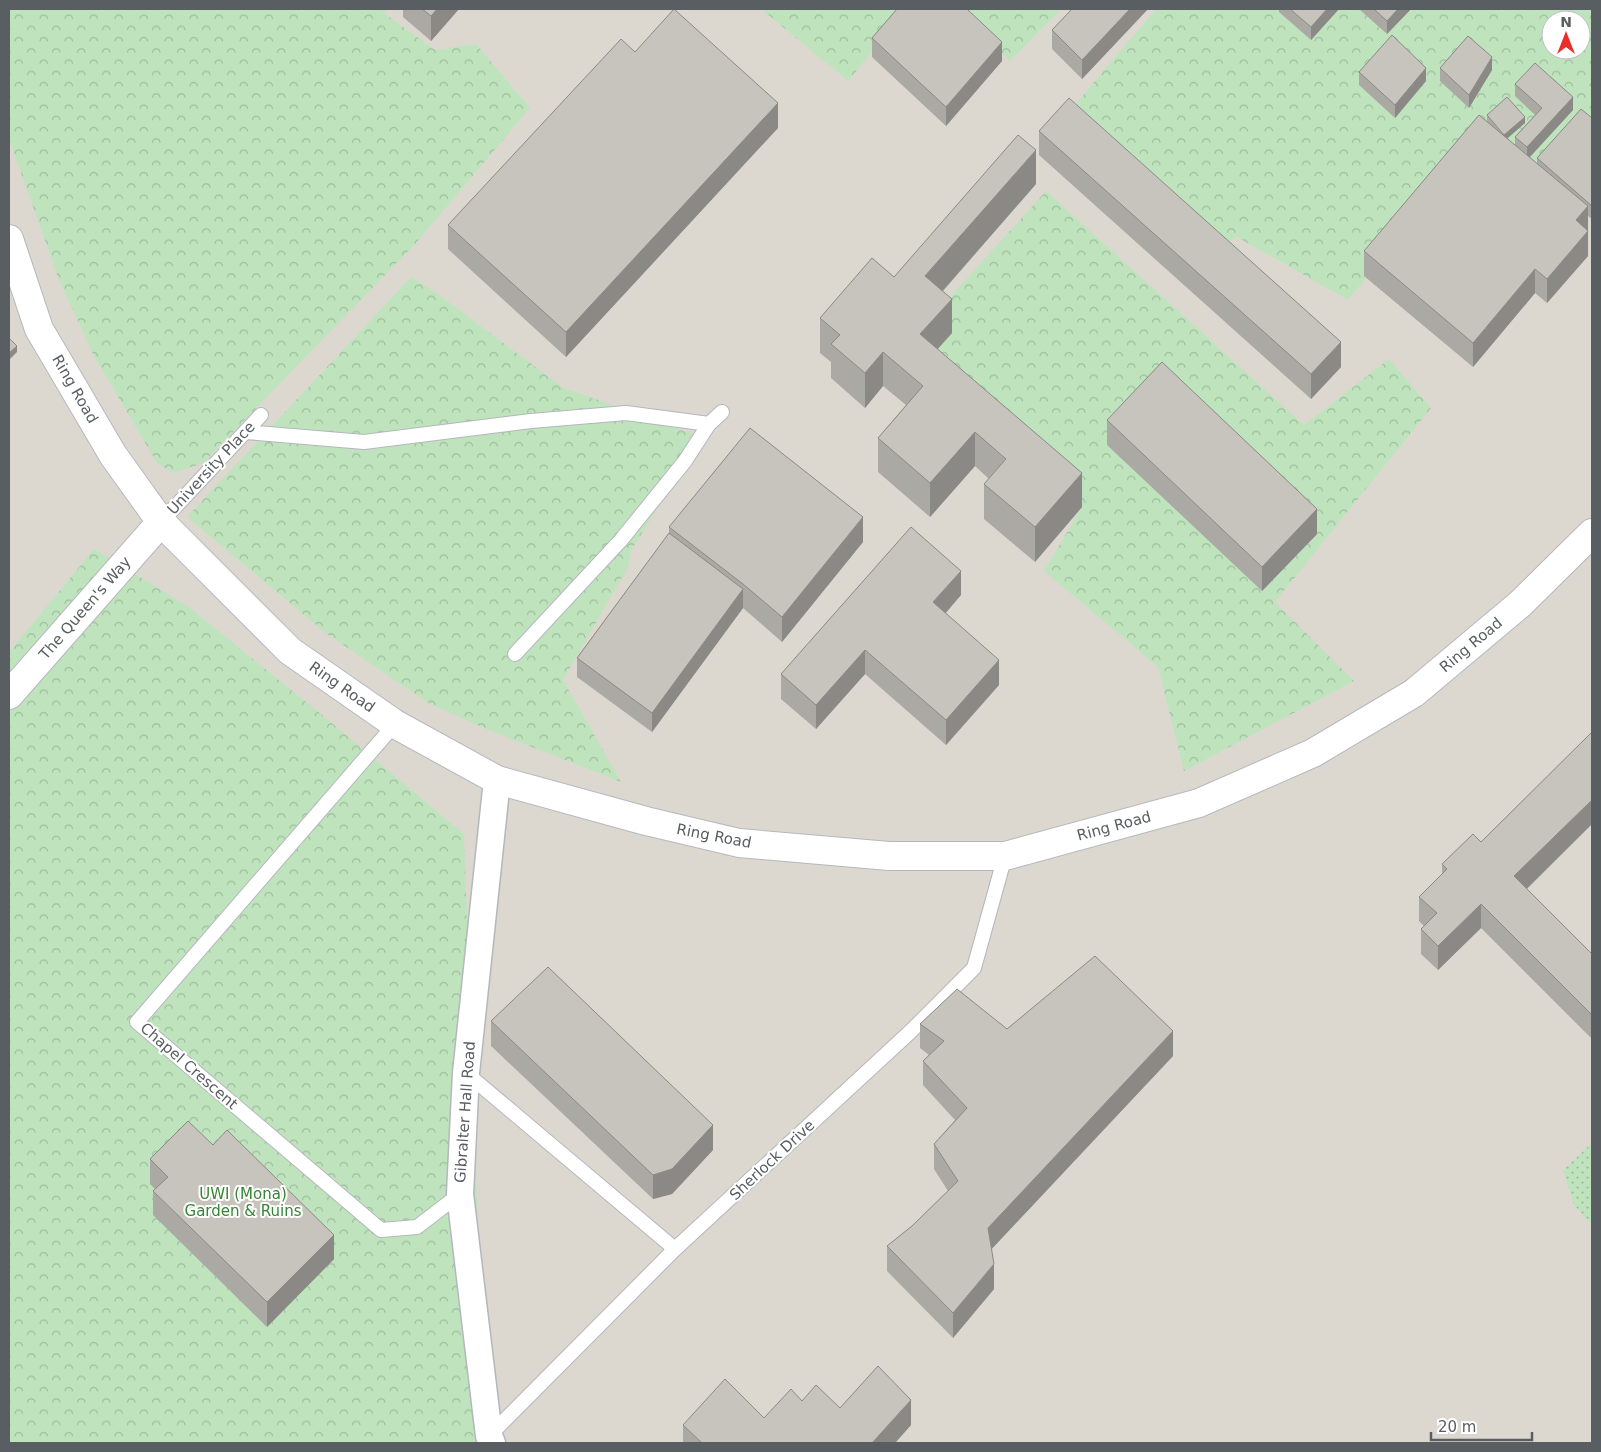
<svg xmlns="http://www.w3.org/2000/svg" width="1601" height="1452" font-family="'DejaVu Sans',sans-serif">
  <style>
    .education { fill: #dcd8cf; fill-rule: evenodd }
    .forest { fill: url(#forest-crowns); fill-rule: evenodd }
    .garden { fill: url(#garden-dots) }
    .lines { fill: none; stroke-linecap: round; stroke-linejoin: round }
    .lane-casing { stroke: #b4b7bc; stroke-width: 16 }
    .street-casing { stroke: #b4b7bc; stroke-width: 29 }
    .secondary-casing { stroke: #b5b8be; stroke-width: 30 }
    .lane { stroke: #fff; stroke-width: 14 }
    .street { stroke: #fff; stroke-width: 26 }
    .secondary { stroke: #fff; stroke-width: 28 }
    .wall { fill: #aba9a3 }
    .shaded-wall { fill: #8b8985 }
    .building { fill: #c7c4be; stroke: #8b8985 }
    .labels { text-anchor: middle; stroke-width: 4; stroke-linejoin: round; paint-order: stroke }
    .street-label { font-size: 15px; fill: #595e62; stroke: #fff }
    .park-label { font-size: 15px; fill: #368535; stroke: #fff }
  </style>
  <defs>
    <pattern id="forest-crowns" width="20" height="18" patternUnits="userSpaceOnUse" patternTransform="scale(1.25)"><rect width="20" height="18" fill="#bfe4bd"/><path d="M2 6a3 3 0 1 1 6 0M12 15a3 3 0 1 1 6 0" fill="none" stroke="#9ebc9d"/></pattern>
    <pattern id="garden-dots" width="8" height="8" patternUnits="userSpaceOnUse" patternTransform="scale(1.25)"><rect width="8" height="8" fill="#bfe4bd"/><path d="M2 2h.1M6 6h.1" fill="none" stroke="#9ebc9d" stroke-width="1.8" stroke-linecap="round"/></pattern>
  </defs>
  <rect width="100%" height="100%" fill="#ece9e1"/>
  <!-- education -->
  <path class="education" d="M 9,9 L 1592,9 L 1592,1443 L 9,1443 ZM 1551,20 L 1581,20 L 1581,50 L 1551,50 Z"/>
  <!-- forest -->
  <path class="forest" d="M 9,9 L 388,9 L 384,13 L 435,50 L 476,44 L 530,108 L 416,243 L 203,463 L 173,473 L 157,463 L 93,354 L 59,280 L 9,139 Z
    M 761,9 L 907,9 L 848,81 Z
    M 954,9 L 1061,9 L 1010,61 Z
    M 1156,9 L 1592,9 L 1592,184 L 1479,140 L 1348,300 L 1237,237 L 1220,247 L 1068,113 ZM 1551,20 L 1581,20 L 1581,50 L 1551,50 Z
    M 1046,191 L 1304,425 L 1389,359 L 1431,408 L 1275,602 L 1354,681 L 1184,771 L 1158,667 L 1044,571 L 1082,507 L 927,360 L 951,333 L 932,317 Z
    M 411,277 L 438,294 L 562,387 L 701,437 L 631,551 L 628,567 L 563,680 L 621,782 L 486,729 L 430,704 L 327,634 L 187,517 Z
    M 94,549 L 189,607 L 327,719 L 464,834 L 478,1231 L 475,1443 L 9,1443 L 9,652 Z"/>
  <!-- garden -->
  <path class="garden" d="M 1592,1143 L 1592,1225 L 1574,1205 L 1563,1170 Z"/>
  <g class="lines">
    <defs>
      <path id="lane" d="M 246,432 L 364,442 L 531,421 L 626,413 L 709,424
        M 161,522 L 261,415
        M 515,654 L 621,540 L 685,461 L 709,424 L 722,412
        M 395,724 L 137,1022 L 381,1230 L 417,1227 L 460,1194
        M 466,1073 L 675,1249
        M 489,1436 L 675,1249 L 910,1032 L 974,968 L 1005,856"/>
      <path id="street" d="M 492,1443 L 489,1436 L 460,1194 L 466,1073 L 497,780"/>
      <path id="secondary" d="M 9,239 L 39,329 L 113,455 L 161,522 L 290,651 L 395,724 L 497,780 L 646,821 L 739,843 L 889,856 L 1005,856 L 1199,803 L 1313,753 L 1414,693 L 1520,604 L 1592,533
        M 9,695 L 161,522"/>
    </defs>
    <!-- lane casing -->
    <use href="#lane" class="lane-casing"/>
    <!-- street casing -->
    <use href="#street" class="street-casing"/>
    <!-- secondary casing -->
    <use href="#secondary" class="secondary-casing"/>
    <!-- lane -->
    <use href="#lane" class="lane"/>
    <!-- street -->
    <use href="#street" class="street"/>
    <!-- secondary -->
    <use href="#secondary" class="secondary"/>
  </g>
  <!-- wall -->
  <path class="wall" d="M 403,9 L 459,9 L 431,41 L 403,17 Z
    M 1072,9 L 1148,9 L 1082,79 L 1052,49 L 1052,30 Z
    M 1279,9 L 1339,9 L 1311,40 L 1279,12 Z
    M 1359,9 L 1411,9 L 1387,34 Z
    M 872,38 L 1002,61 L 946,126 L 872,57 Z
    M 635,52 L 778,128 L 566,357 L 448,249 L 448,225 Z
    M 1440,68 L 1492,70 L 1469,108 L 1440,81 Z
    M 1359,72 L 1426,81 L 1395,118 L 1359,85 Z
    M 1515,84 L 1573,110 L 1530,157 L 1537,164 L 1537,158 L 1592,118 L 1592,219 L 1588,216 L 1588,256 L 1547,303 L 1535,293 L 1473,367 L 1364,276 L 1364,251 L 1487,122 L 1487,115 L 1525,123 L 1507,139 L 1515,145 L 1515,137 L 1535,115 L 1515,96 Z
    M 1039,131 L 1341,367 L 1311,399 L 1039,155 Z
    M 1036,184 L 943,291 L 952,333 L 938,349 L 1082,507 L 1035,562 L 984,519 L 984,484 L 989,479 L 975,466 L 930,517 L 878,472 L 878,438 L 906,405 L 883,386 L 865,408 L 831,378 L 831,362 L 820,353 L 820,318 L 894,277 Z
    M 1107,420 L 1317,534 L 1262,591 L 1107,445 Z
    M 669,527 L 863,542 L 782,642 L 743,608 L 652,732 L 577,677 L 577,658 L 669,533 Z
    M 961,595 L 946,613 L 999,685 L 946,745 L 865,674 L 816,729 L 781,699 L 781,674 Z
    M 1592,732 L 1592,824 L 1527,889 L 1592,954 L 1592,1039 L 1481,928 L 1438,970 L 1421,954 L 1421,929 L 1424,926 L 1419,921 L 1419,897 L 1442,874 L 1442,864 L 1481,842 Z
    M 491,1021 L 713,1150 L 672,1194 L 653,1199 L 491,1046 Z
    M 920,1024 L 1007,1029 L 1173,1056 L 991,1249 L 994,1289 L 953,1338 L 887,1271 L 887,1246 L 912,1226 L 948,1191 L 934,1169 L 934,1144 L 955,1120 L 923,1085 L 923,1061 L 929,1055 L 920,1048 Z
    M 150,1159 L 334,1259 L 267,1327 L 153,1215 L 153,1191 L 155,1189 L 150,1184 Z
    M 802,1401 L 911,1425 L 895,1443 L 683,1443 L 683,1425 L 764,1418 Z"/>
  <!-- shaded-wall -->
  <path class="shaded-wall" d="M 437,9 L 459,9 L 431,41 L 431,16 Z
    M 1130,9 L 1148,9 L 1082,79 L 1082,60 Z
    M 1327,9 L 1339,9 L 1311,40 L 1311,27 Z
    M 1398,9 L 1411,9 L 1387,34 L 1387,21 Z
    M 1002,42 L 1002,61 L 946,126 L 946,107 Z
    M 1492,57 L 1492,70 L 1469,108 L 1469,95 Z
    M 1426,68 L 1426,81 L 1395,118 L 1395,105 Z
    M 1573,97 L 1573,110 L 1527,160 L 1527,147 Z
    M 778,103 L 778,128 L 566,357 L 566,332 Z
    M 1525,117 L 1525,123 L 1504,141 L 1504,135 Z
    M 1036,150 L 1036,184 L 925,311 L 925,276 Z
    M 1588,206 L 1588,230 L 1576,245 L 1576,220 Z
    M 1588,231 L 1588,256 L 1547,303 L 1547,279 Z
    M 1535,269 L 1535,293 L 1473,367 L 1473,343 Z
    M 952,299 L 952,333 L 920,368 L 920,334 Z
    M 1341,342 L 1341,367 L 1311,399 L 1311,374 Z
    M 17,346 L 17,352 L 9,360 L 9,353 Z
    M 883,352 L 883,386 L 865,408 L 865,373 Z
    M 975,432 L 975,466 L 930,517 L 930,483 Z
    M 1082,473 L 1082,507 L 1035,562 L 1035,527 Z
    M 1317,509 L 1317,534 L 1262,591 L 1262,567 Z
    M 863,517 L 863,542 L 782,642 L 782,617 Z
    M 961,571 L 961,595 L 933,627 L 933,602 Z
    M 743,589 L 743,608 L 652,732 L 652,713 Z
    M 865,650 L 865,674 L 816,729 L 816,705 Z
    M 999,660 L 999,685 L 946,745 L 946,720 Z
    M 1592,800 L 1592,824 L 1514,901 L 1514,876 Z
    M 1481,904 L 1481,928 L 1438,970 L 1438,946 Z
    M 1173,1031 L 1173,1056 L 988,1253 L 988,1228 Z
    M 713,1125 L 713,1150 L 672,1194 L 653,1199 L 653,1175 Z
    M 334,1235 L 334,1259 L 267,1327 L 267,1302 Z
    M 994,1264 L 994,1289 L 953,1338 L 953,1313 Z
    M 911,1400 L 911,1425 L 895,1443 L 872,1443 Z"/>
  <!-- building -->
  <path class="building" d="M 422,9 L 437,9 L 431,16 Z
    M 674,9 L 778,103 L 566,332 L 448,225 L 621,39 L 635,52 Z
    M 897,9 L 967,9 L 1002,42 L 946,107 L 872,38 Z
    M 1072,9 L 1130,9 L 1082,60 L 1052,30 Z
    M 1290,9 L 1327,9 L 1311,27 Z
    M 1374,9 L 1398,9 L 1387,21 Z
    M 1392,35 L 1426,68 L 1395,105 L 1359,72 Z
    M 1468,36 L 1492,57 L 1469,95 L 1440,68 Z
    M 1535,63 L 1573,97 L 1527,147 L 1515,137 L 1542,108 L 1515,84 Z
    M 1507,97 L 1525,117 L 1504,135 L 1487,115 Z
    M 1069,98 L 1341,342 L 1311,374 L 1039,131 Z
    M 1581,109 L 1592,118 L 1592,206 L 1537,158 Z
    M 1479,115 L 1588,206 L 1576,220 L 1588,231 L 1547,279 L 1535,269 L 1473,343 L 1364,251 Z
    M 1018,135 L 1036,150 L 925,276 L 952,299 L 920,334 L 1082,473 L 1035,527 L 984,484 L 1006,459 L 975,432 L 930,483 L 878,438 L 923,386 L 883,352 L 865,373 L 831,344 L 840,335 L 820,318 L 872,258 L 894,277 Z
    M 9,338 L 17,346 L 9,353 Z
    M 1162,362 L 1317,509 L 1262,567 L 1107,420 Z
    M 750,428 L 863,517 L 782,617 L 743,584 L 669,527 Z
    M 911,527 L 961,571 L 933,602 L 999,660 L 946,720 L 865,650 L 816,705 L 781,674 Z
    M 669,533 L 743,589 L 652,713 L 577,658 Z
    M 1592,732 L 1592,800 L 1514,876 L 1592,954 L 1592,1015 L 1481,904 L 1438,946 L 1421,929 L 1437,913 L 1419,897 L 1447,869 L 1442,864 L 1473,834 L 1481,842 Z
    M 1095,956 L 1173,1031 L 988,1228 L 994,1264 L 953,1313 L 887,1246 L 912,1226 L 958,1181 L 934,1144 L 967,1108 L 923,1061 L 944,1041 L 920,1024 L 957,989 L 1007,1029 Z
    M 548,967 L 713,1125 L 672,1169 L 653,1175 L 491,1021 Z
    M 188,1121 L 213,1145 L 227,1130 L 334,1235 L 267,1302 L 153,1191 L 168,1177 L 150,1159 Z
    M 878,1366 L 911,1400 L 872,1443 L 702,1443 L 683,1425 L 725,1379 L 764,1418 L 791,1389 L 802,1401 L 816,1385 L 840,1408 Z"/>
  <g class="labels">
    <!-- street labels -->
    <g class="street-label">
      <text transform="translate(75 389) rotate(60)" y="5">Ring Road</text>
      <text transform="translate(211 468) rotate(-47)" y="5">University Place</text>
      <text transform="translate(85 608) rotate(-49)" y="5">The Queen's Way</text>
      <text transform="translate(1471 645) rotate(-40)" y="5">Ring Road</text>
      <text transform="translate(342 687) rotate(35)" y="5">Ring Road</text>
      <text transform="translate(1114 826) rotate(-15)" y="5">Ring Road</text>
      <text transform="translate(714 836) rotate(11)" y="5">Ring Road</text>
      <text transform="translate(189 1066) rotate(41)" y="5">Chapel Crescent</text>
      <text transform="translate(465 1112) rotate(-86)" y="5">Gibralter Hall Road</text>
      <text transform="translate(772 1160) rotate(-43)" y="5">Sherlock Drive</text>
    </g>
    <!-- park labels -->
    <g class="park-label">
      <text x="243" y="1199">UWI (Mona)<tspan x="243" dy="17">Garden &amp; Ruins</tspan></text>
    </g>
  </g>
  <!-- border -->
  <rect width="1601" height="1452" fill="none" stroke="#595e62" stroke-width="20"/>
  <!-- north arrow -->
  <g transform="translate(1566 35)"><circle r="24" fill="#ffffff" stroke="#bdbfc0"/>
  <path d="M0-4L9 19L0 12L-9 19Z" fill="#e7302c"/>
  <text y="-8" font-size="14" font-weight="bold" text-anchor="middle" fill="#595e62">N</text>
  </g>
  <!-- scale -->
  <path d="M1431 1432v8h101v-8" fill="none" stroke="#595e62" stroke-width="2.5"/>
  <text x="1438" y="1432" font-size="15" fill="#595e62" stroke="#ffffff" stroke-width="4" paint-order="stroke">20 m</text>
</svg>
